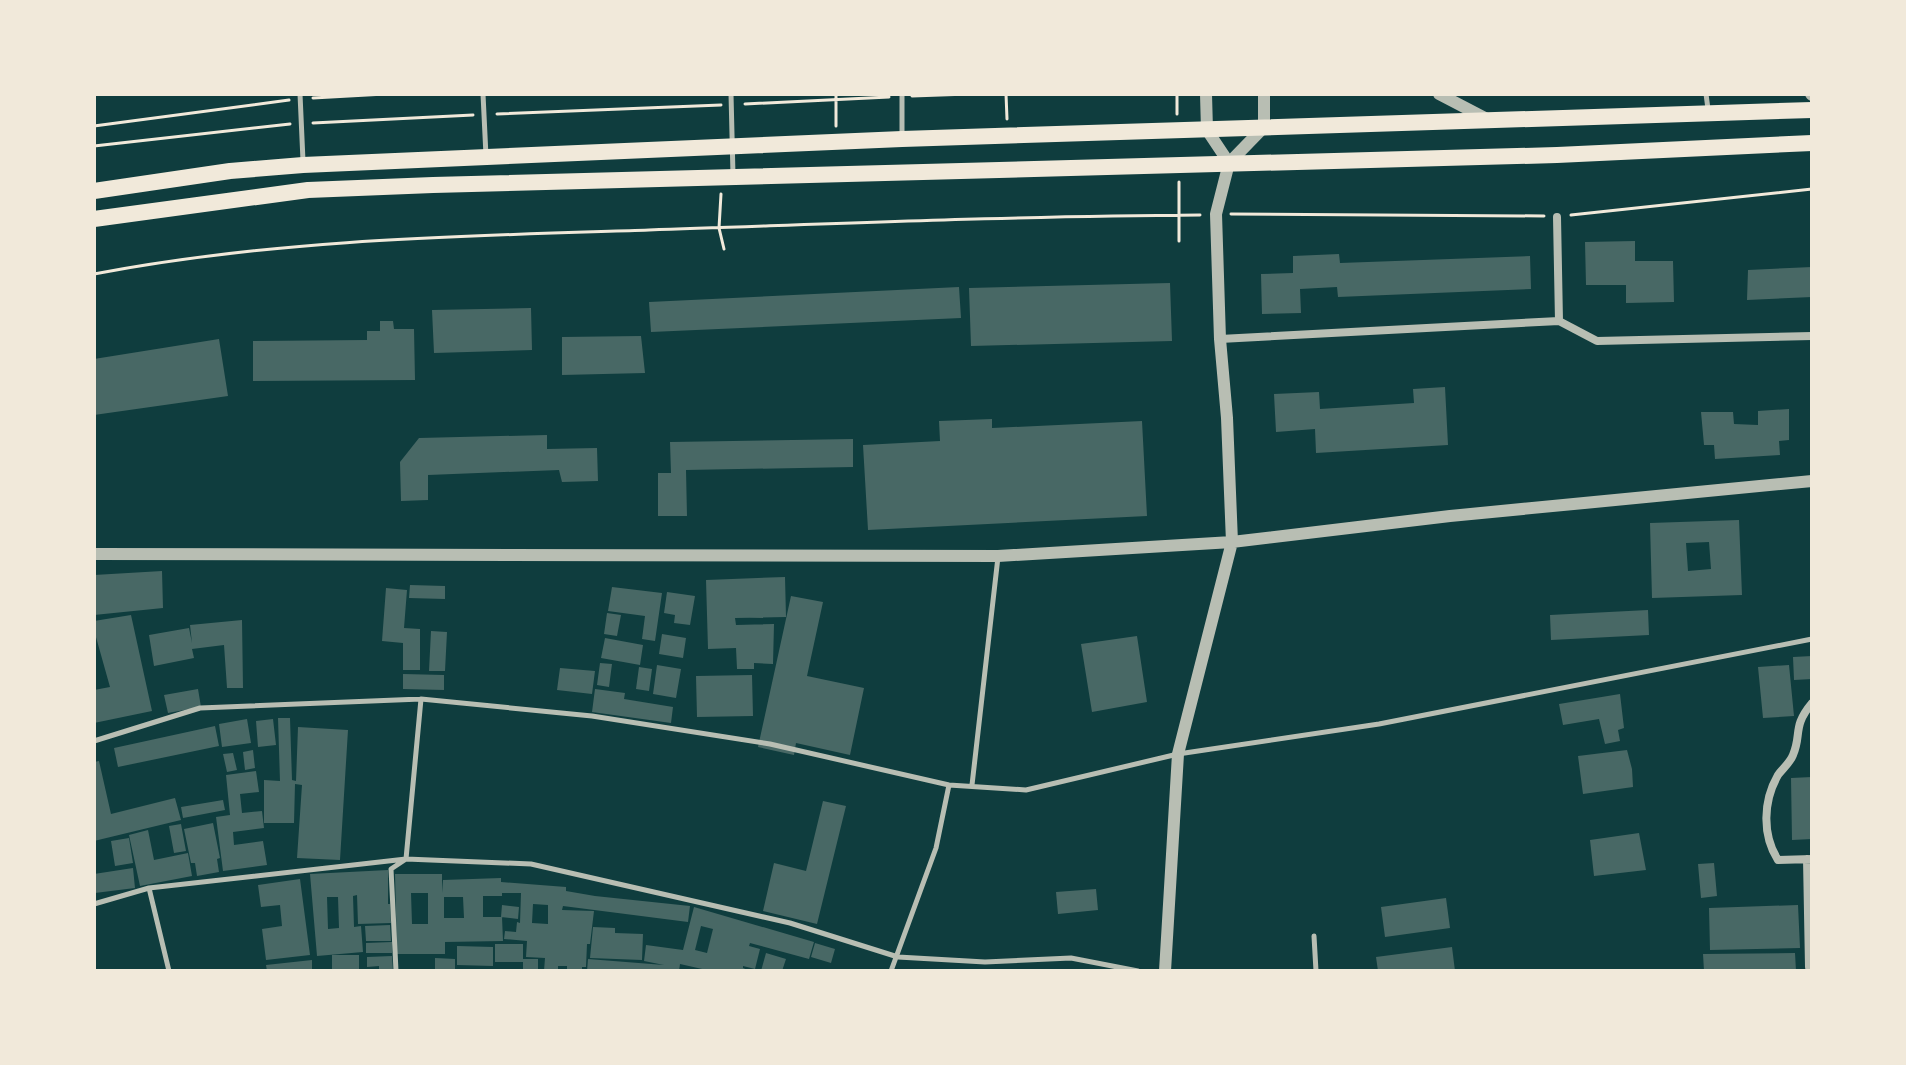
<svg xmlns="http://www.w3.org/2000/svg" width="1906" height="1065" font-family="'Playfair Display',serif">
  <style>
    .building { fill: #486865; fill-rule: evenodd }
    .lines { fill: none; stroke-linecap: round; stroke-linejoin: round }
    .path { stroke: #f1e9da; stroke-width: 3 }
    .service { stroke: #b8beb3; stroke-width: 5 }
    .minor { stroke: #b8beb3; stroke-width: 8 }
    .tertiary { stroke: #b8beb3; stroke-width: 12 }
    .primary { stroke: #f1e9da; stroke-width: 16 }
  </style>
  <rect width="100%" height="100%" fill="#0f3d3e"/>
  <!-- building -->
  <path class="building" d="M 1635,241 L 1635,261 L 1673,261 L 1674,302 L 1626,303 L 1626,285 L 1586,285 L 1585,242 Z
    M 1339,254 L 1340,263 L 1530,256 L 1531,289 L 1338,297 L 1337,287 L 1300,289 L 1301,313 L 1262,314 L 1261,274 L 1293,273 L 1293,256 Z
    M 1812,267 L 1812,297 L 1747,300 L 1748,270 Z
    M 1170,283 L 1172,341 L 971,346 L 969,288 Z
    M 959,287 L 961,318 L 651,332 L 649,302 Z
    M 531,308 L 532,350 L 434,353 L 432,310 Z
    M 380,321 L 393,321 L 394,329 L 414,329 L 415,380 L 253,381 L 253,341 L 367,340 L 367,331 L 380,331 Z
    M 641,336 L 645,373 L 562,375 L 562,337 Z
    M 219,339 L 228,396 L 94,415 L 94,359 Z
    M 1445,387 L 1448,445 L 1316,453 L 1315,429 L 1276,432 L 1274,394 L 1319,392 L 1320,409 L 1414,403 L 1413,389 Z
    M 1789,409 L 1789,440 L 1779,441 L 1780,455 L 1715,459 L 1714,445 L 1704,445 L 1701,412 L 1733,412 L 1734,424 L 1758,425 L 1758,411 Z
    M 992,419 L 992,428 L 1142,421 L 1147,516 L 868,530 L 863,445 L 940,441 L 939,421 Z
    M 547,435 L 547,449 L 597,448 L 598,481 L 562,482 L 559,470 L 428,475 L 428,500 L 401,501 L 400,462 L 419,438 Z
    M 853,439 L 853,467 L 686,470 L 687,516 L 658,516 L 658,473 L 671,473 L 670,442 Z
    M 1739,520 L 1742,595 L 1652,598 L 1650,523 ZM 1709,542 L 1711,569 L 1688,571 L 1686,543 Z
    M 162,571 L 163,608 L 94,615 L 94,575 Z
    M 785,577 L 786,617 L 735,618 L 736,625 L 774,624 L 773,664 L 754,663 L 754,669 L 737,669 L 736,648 L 708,649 L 706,580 Z
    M 410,585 L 445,586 L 445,599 L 409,598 Z
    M 612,587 L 662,593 L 655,641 L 642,639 L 645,616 L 608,611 Z
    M 386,588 L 407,590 L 404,628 L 420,629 L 420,670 L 403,670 L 403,643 L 382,641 Z
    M 667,592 L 695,596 L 690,625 L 674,623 L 675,615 L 664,613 Z
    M 791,596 L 823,602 L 807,676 L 864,688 L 850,755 L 796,743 L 794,755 L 758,747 Z
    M 1648,610 L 1649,635 L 1551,640 L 1550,615 Z
    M 607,613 L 621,615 L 617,636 L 604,634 Z
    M 131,615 L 152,711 L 94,723 L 94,690 L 110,687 L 94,630 L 94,621 Z
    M 242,620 L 243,688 L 227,688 L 224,645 L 192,649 L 194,658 L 154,666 L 149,635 L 189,628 L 192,643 L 190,625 Z
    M 431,631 L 447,632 L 445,671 L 429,671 Z
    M 662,634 L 686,638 L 683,658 L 659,654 Z
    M 1137,636 L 1147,702 L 1092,712 L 1081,644 Z
    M 605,638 L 643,645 L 640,665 L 601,658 Z
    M 1812,656 L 1812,679 L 1794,680 L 1793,657 Z
    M 600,663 L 612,664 L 609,687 L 597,685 Z
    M 657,665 L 681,669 L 676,698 L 653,694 Z
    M 1789,665 L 1794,716 L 1763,718 L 1758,667 Z
    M 639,667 L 652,669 L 649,691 L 636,689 Z
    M 560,668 L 595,671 L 592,694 L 557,690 Z
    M 403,674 L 444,675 L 444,690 L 403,689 Z
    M 752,675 L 753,716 L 697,717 L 696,676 Z
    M 198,689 L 201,707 L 168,713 L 164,695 Z
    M 595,689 L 625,693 L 624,699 L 673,707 L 671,723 L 592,712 Z
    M 1620,694 L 1624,728 L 1618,730 L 1620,741 L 1605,744 L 1599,719 L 1563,725 L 1559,704 Z
    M 278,718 L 290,718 L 292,780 L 296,781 L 298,727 L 348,730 L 340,860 L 297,858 L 302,785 L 295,784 L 294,823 L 264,823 L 264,780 L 280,781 Z
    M 247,719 L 251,743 L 222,747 L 219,724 Z
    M 273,719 L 276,745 L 258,747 L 256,721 Z
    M 215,726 L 219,746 L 118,767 L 114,748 Z
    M 253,750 L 255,768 L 245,770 L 243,752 Z
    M 1627,750 L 1632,769 L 1633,787 L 1583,794 L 1578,756 Z
    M 233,753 L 237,770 L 227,772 L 223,754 Z
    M 99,761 L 111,814 L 175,798 L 181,820 L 94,841 L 94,762 Z
    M 256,771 L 259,792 L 240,794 L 242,813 L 262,811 L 264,828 L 233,832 L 234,845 L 263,841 L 267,865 L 223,871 L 216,817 L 230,815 L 226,775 Z
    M 1812,777 L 1812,839 L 1792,840 L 1791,778 Z
    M 223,800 L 225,810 L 183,818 L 181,807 Z
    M 823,801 L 846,806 L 817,924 L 763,911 L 774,863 L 806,871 Z
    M 213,823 L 220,858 L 217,859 L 219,872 L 197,876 L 195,863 L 191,863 L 184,829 Z
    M 181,824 L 186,851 L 174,853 L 169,826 Z
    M 148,830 L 154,860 L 188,853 L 192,876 L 140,886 L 129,835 Z
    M 1639,833 L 1646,870 L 1594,876 L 1590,840 Z
    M 129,838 L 133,863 L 115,866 L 111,841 Z
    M 1714,863 L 1717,896 L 1701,898 L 1698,864 Z
    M 133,868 L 135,888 L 95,893 L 94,874 Z
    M 388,870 L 388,904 L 390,904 L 391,923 L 358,924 L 357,895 L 353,896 L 354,927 L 361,926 L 363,952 L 317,956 L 310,874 ZM 327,897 L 338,897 L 339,928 L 328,929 Z
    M 395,874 L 442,874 L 442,893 L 443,880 L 501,878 L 501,882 L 566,887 L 566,891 L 595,896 L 690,906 L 688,922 L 563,906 L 562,910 L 594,911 L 590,944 L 587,944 L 586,967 L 582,967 L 582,971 L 567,971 L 567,966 L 558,966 L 558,971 L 544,971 L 545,958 L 526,957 L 527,941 L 504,939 L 505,931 L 516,932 L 517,922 L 520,923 L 521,893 L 502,893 L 502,896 L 483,896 L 483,917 L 502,917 L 503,941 L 445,942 L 445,954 L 397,954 ZM 411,893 L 428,893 L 428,924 L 412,924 ZM 444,897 L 463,897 L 464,918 L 444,918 ZM 533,904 L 548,905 L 548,924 L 532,923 Z
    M 300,879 L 310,955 L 266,960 L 262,929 L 282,926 L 280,905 L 261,907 L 258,885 Z
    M 1096,889 L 1098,910 L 1058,914 L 1056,892 Z
    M 1446,898 L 1450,928 L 1385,937 L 1381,907 Z
    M 502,905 L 519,907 L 518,919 L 501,917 Z
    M 1798,905 L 1800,948 L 1710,950 L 1709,908 Z
    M 694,907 L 814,942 L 809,959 L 750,943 L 749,946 L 760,949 L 755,969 L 743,966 L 743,968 L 750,971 L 711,971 L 680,964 L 679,971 L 587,971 L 588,959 L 664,965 L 644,961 L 646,945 L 683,950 ZM 701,926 L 713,929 L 707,953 L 695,950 Z
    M 390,925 L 391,941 L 366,941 L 365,926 Z
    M 593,927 L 615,928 L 615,933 L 643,934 L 642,960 L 590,958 Z
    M 392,942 L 392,953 L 366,953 L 366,943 Z
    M 815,943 L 835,949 L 831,963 L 811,957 Z
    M 495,944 L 503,944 L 503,948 L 503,944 L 523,944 L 523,959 L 538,959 L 538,971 L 523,971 L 523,962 L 495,962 Z
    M 457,946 L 493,947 L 493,966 L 457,965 Z
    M 1452,947 L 1455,971 L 1378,971 L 1376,957 Z
    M 766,953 L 786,959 L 782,971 L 761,971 Z
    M 1795,953 L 1796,971 L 1704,971 L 1703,954 Z
    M 332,955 L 359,955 L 359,971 L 332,971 Z
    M 392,956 L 393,971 L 379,971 L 379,966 L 367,967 L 367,957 Z
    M 435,958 L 455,959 L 455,971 L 435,971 Z
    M 312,960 L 312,971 L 267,971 L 266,965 Z"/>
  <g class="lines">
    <!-- path -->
    <path class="path" d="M 836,94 L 836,126
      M 1006,94 L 1007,119
      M 1177,94 L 1177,114
      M 912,96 L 969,94
      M 313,98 L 385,94
      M 745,104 L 889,97
      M 497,114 L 721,105
      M 313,123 L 473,115
      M 94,126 L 289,100
      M 94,146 L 290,124
      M 1179,182 L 1179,241
      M 721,194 L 719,228 L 724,249
      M 1231,214 L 1544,216
      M 1571,215 L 1812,189
      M 94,274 C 277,239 463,236 649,230 C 832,224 1016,216 1200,215"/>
    <!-- service -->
    <path class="service" d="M 300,94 L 303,161
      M 483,94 L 486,156
      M 731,94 L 733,175
      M 902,94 L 902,137
      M 1706,94 L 1708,109
      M 94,741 L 200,708 L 421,699 L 592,716 L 770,744 L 949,785 L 1026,790 L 1178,754 L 1379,724 L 1812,639
      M 972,785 L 998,557
      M 149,888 L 169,971
      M 94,904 L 149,888 L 406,859 L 531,864 L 790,923 L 898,957 L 985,962 L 1071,958 L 1138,971
      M 1314,936 L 1316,971
      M 396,971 L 391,869 L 406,859 L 421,699
      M 891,971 L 936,848 L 949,785"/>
    <!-- minor -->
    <path class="minor" d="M 1557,217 L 1559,321 L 1597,341 L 1812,336
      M 1220,339 L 1559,321
      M 1812,703 C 1792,727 1802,734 1793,755 C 1790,763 1783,768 1778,775 C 1763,801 1762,835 1778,860 L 1812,859
      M 1807,859 L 1809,967"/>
    <!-- tertiary -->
    <path class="tertiary" d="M 1206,94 L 1207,130 L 1229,163
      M 1439,94 L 1487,119
      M 1811,94 L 1812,95
      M 94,554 L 998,556 L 1232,542 L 1450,516 L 1812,481
      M 1165,971 L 1178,754 L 1232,542 L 1227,418 L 1220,339 L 1216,214 L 1229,163 L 1264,127 L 1264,94"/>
    <!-- primary -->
    <path class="primary" d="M 94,191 L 230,171 L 303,165 L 902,139 L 1812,110
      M 94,219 L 308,190 L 433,185 L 1557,155 L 1812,143"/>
  </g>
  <!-- border -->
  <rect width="1906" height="1065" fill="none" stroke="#f1e9da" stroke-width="192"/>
</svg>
